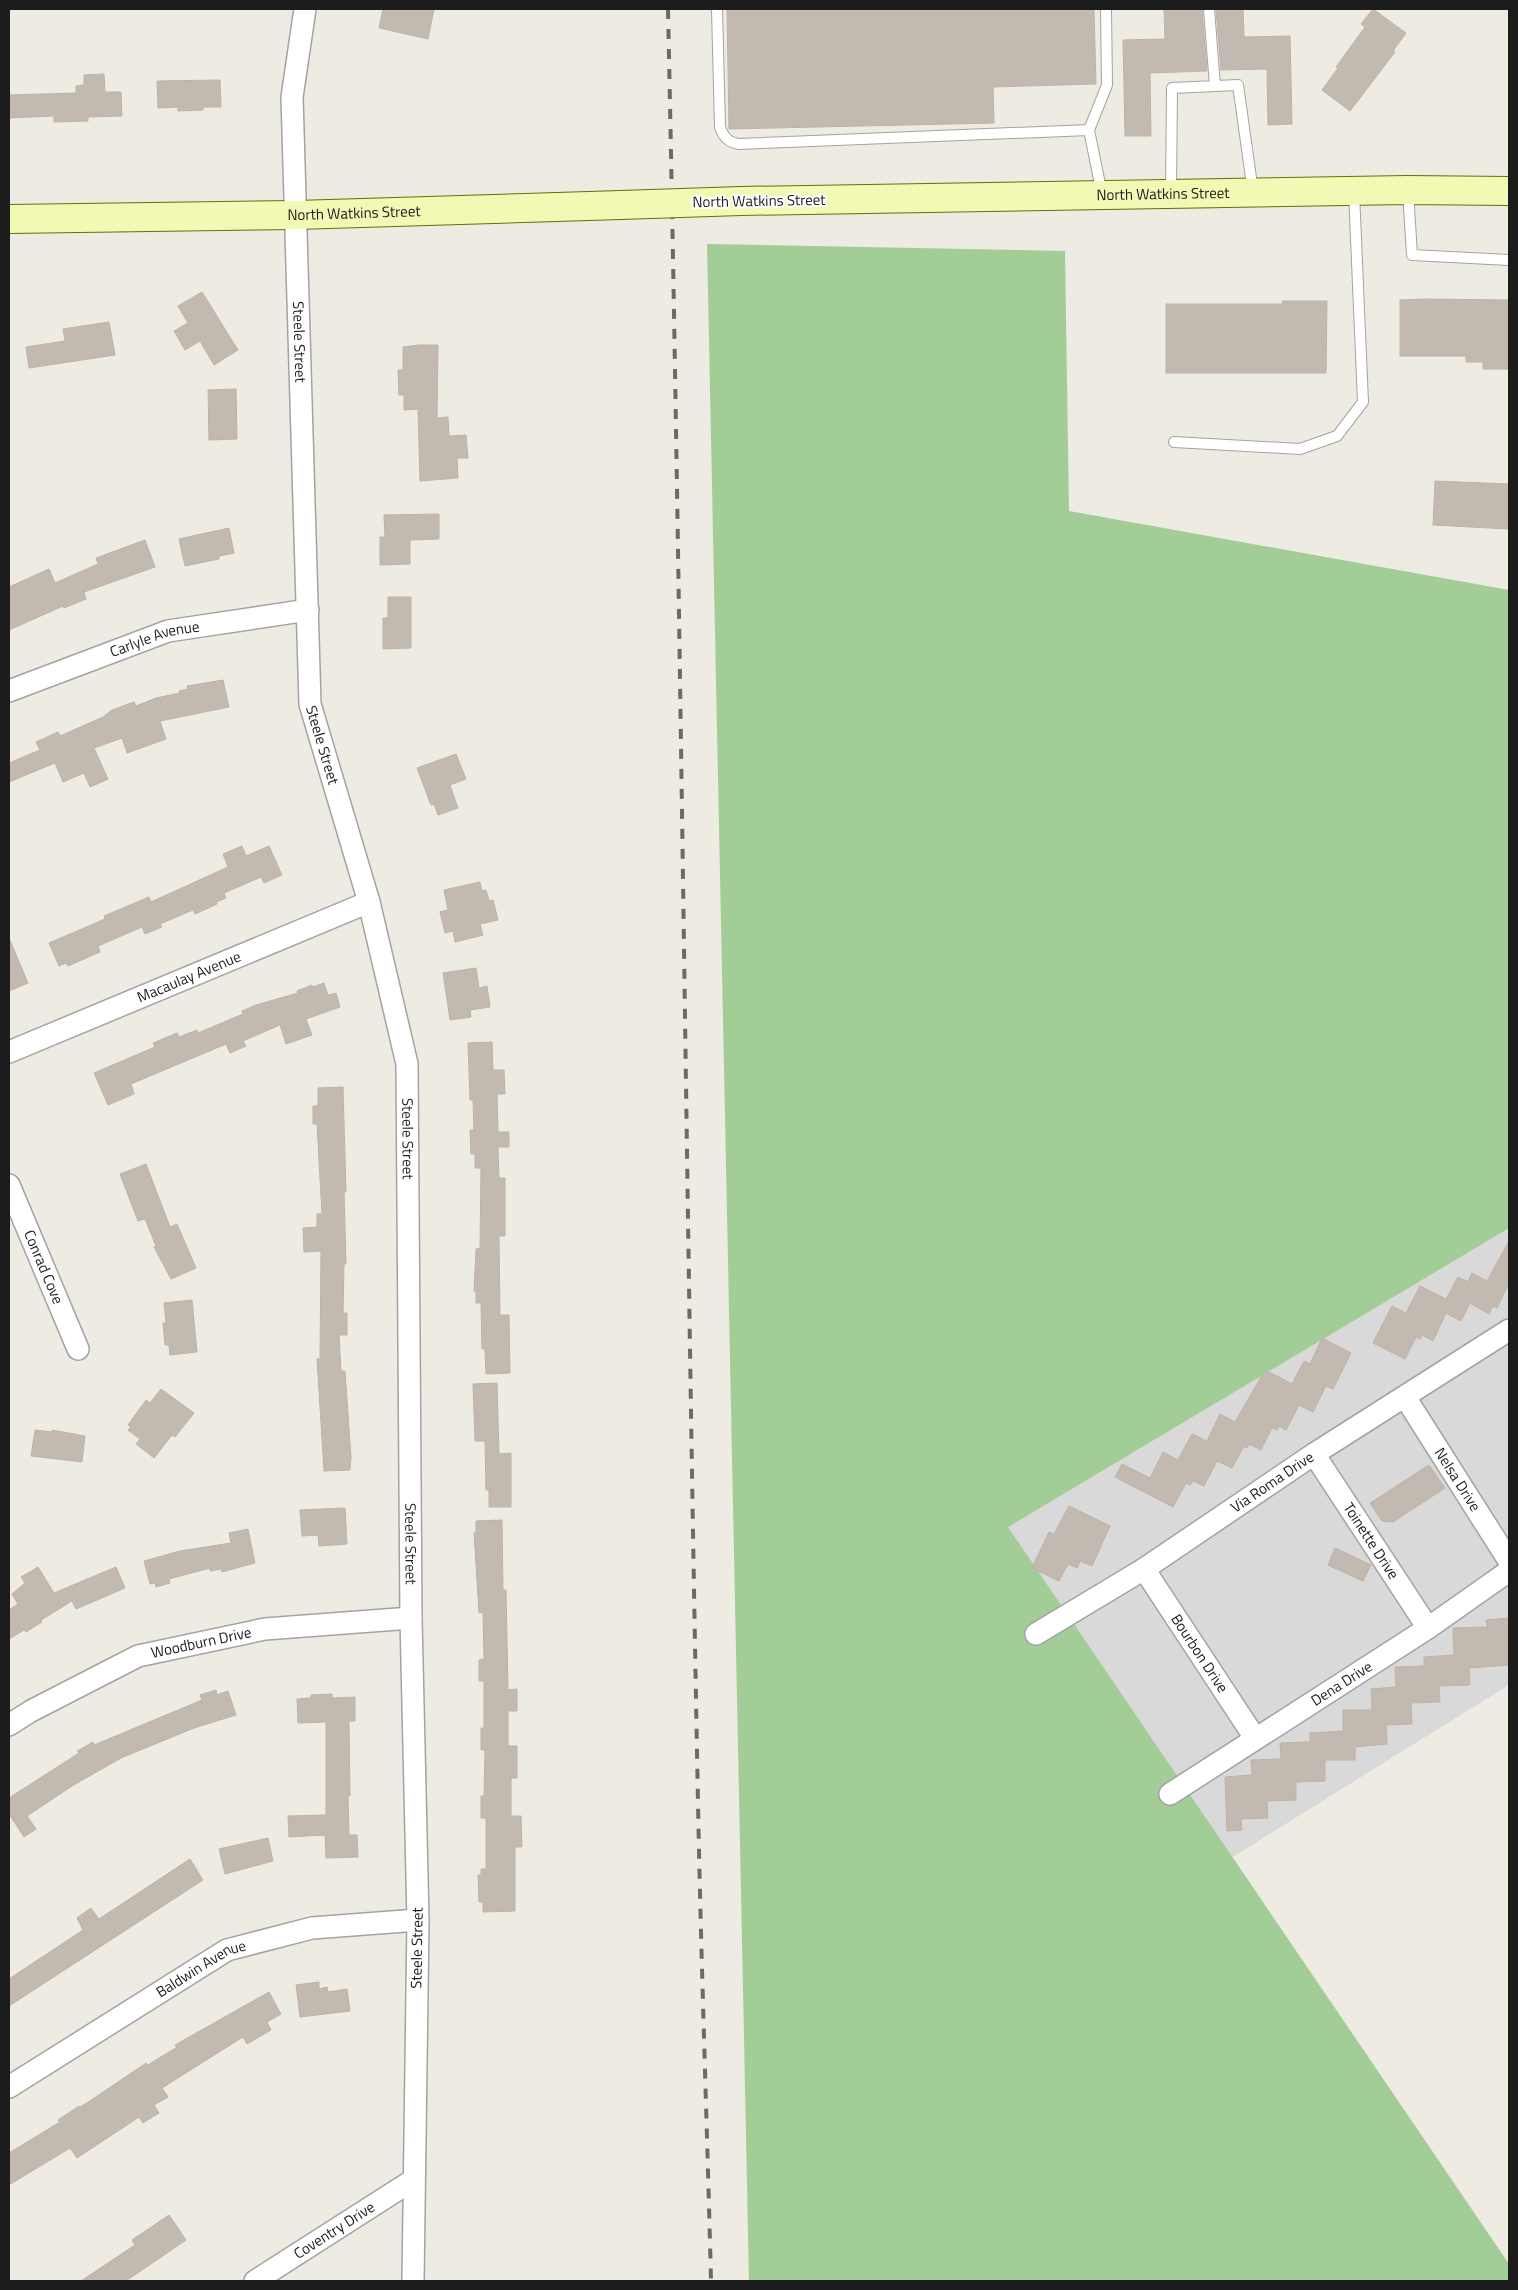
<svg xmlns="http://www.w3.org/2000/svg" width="1518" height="2290" font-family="'Titillium Web',sans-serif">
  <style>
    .residential { fill: #dad9d9 }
    .forest { fill: #a3cd96 }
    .building { fill: #c2bab1; stroke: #bfb2a4 }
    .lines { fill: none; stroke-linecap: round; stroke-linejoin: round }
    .service-casing { stroke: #a3a3a3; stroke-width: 12 }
    .minor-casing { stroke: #a3a3a3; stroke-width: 24 }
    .secondary-casing { stroke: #5f7205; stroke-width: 30 }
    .service { stroke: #fff; stroke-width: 10 }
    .minor { stroke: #fff; stroke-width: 21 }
    .secondary { stroke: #f1f9b4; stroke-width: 28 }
    .rail { stroke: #6a6a6a; stroke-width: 4; stroke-dasharray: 10 10; stroke-linecap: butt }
    .secondary-bridge-casing { stroke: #5f7205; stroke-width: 30; stroke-linecap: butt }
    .secondary-bridge { stroke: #f1f9b4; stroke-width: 28 }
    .labels { text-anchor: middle; stroke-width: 4; stroke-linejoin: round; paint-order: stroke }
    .street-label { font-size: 15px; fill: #1c1c1c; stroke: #fff }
  </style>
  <rect width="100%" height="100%" fill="#eeebe2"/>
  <!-- residential -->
  <path class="residential" d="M 1509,1186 L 1509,1685 L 1210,1871 L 961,1549 Z"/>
  <!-- forest -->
  <path class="forest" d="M 707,244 L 1065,251 L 1069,511 L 1509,590 L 1509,1228 L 1008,1527 L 1509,2264 L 1509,2281 L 749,2281 Z"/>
  <!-- building -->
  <path class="building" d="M 383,9 L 434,9 L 428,39 L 379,28 Z
    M 727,9 L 1094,9 L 1096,84 L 993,87 L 994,123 L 729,129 Z
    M 1164,9 L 1202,9 L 1207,71 L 1150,73 L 1151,136 L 1125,136 L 1123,40 L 1165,39 Z
    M 1216,9 L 1243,9 L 1244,37 L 1290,36 L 1292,124 L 1268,125 L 1267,69 L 1221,70 Z
    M 1373,9 L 1406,33 L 1393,51 L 1395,52 L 1350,111 L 1322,90 L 1338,68 L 1336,67 L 1365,27 L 1361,24 Z
    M 104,74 L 105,92 L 121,92 L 122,116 L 88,117 L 88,121 L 54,122 L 54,116 L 9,118 L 9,95 L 76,93 L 76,86 L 84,85 L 84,75 Z
    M 220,80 L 221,107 L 203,107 L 203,110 L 178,111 L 178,107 L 158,108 L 157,81 Z
    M 202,292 L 238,350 L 214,365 L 200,341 L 185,350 L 174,331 L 188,323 L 178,306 Z
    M 1426,299 L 1509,300 L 1509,369 L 1483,369 L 1483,362 L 1466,362 L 1466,356 L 1400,356 L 1400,300 Z
    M 1282,301 L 1327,301 L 1326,373 L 1166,373 L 1166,304 L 1283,304 Z
    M 109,322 L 115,355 L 29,368 L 26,347 L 65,341 L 63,329 Z
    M 419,345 L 438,345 L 437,418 L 448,417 L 449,436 L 466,435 L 468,458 L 457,458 L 458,478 L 420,481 L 418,409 L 404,410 L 404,395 L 399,395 L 398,370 L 403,370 L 403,347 Z
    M 236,389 L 237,439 L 209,440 L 208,390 Z
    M 1435,481 L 1509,484 L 1509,529 L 1433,525 Z
    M 439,514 L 439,539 L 410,540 L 410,564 L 380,565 L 380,537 L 385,537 L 384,515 Z
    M 229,528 L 234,553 L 219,556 L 219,559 L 185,566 L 179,539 Z
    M 145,540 L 155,567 L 84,592 L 86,599 L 64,608 L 63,606 L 9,630 L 9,587 L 49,569 L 55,583 L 98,564 L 96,558 Z
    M 388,597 L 411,597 L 411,648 L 383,649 L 383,618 L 388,618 Z
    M 223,680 L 229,707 L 160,721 L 166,739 L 127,753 L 122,738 L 94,748 L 108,779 L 90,787 L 84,773 L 63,782 L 55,763 L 9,782 L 9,763 L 40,750 L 36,742 L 58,732 L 60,736 L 103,717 L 112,710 L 134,702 L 136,706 L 156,698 L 180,693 L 179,691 L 188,689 L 187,686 Z
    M 456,754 L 466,779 L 450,785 L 458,808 L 438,815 L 434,804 L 431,805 L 417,768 Z
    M 242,846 L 246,856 L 269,846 L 282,875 L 264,883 L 261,877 L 224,893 L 226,898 L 216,902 L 217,904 L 195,914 L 193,910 L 160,924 L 162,927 L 145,934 L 142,927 L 98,946 L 100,952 L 68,966 L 66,963 L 59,966 L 49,943 L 105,919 L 104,916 L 149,897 L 151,902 L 228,867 L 223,854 Z
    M 480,882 L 482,891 L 486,890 L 489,901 L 493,900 L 498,920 L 480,924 L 483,935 L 455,942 L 453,931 L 445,933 L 440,912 L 448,910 L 444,890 Z
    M 9,938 L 28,983 L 9,991 Z
    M 476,968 L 479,988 L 487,986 L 490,1007 L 470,1010 L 471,1017 L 450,1020 L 443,973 Z
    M 324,983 L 328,995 L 336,993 L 340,1007 L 306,1019 L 312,1035 L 286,1044 L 280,1025 L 243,1041 L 246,1046 L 230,1053 L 226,1044 L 131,1084 L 134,1094 L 108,1105 L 94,1073 L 155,1047 L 153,1043 L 177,1033 L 179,1037 L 197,1030 L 198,1033 L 243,1014 L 242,1011 L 256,1005 L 298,993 L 297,991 L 312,985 L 313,987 Z
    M 492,1042 L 493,1070 L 504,1070 L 505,1094 L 497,1094 L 498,1132 L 509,1132 L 509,1147 L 498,1147 L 499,1178 L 505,1178 L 505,1236 L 499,1236 L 500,1315 L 509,1315 L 510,1373 L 486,1374 L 485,1349 L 482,1349 L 481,1303 L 476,1303 L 476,1291 L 474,1291 L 476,1249 L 480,1248 L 481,1168 L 475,1168 L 475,1154 L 471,1154 L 470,1130 L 474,1130 L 473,1100 L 470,1100 L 468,1043 Z
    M 343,1087 L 346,1192 L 344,1192 L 346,1264 L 344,1264 L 343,1313 L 347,1313 L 347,1335 L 339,1335 L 341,1371 L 345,1371 L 351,1457 L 350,1470 L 324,1471 L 317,1359 L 320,1359 L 321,1251 L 304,1252 L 303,1228 L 317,1227 L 317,1214 L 322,1214 L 317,1124 L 313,1124 L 313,1106 L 318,1106 L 318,1088 Z
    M 146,1164 L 170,1227 L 177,1224 L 196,1268 L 171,1279 L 154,1247 L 156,1246 L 145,1219 L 138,1221 L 120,1174 Z
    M 1509,1241 L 1509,1283 L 1497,1308 L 1493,1306 L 1489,1314 L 1470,1303 L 1461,1321 L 1446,1313 L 1433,1341 L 1422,1335 L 1420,1339 L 1416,1337 L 1405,1359 L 1373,1343 L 1392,1306 L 1406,1313 L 1420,1286 L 1446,1299 L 1458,1277 L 1468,1282 L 1472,1273 L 1487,1281 Z
    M 192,1300 L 197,1352 L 170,1355 L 169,1345 L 165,1345 L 163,1323 L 166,1323 L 164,1303 Z
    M 1322,1338 L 1351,1353 L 1333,1389 L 1326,1386 L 1313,1412 L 1299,1405 L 1286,1430 L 1279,1426 L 1277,1430 L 1272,1428 L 1261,1450 L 1249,1444 L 1247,1448 L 1244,1446 L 1232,1468 L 1217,1461 L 1204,1486 L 1193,1481 L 1190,1485 L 1186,1483 L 1173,1507 L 1115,1477 L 1122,1464 L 1150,1478 L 1163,1452 L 1178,1460 L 1192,1434 L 1207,1441 L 1220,1414 L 1235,1422 L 1265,1370 L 1292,1384 L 1304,1361 L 1310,1364 Z
    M 497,1383 L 499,1454 L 511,1453 L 511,1507 L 489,1507 L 489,1490 L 486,1490 L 485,1441 L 475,1441 L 473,1384 Z
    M 161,1389 L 194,1413 L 175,1437 L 172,1435 L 154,1458 L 136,1444 L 140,1439 L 128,1430 L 131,1427 L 128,1425 L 146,1400 L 150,1403 Z
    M 35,1430 L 52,1432 L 52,1430 L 85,1436 L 82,1462 L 31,1456 Z
    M 1429,1465 L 1445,1488 L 1393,1522 L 1382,1521 L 1370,1503 Z
    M 1069,1506 L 1110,1526 L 1092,1566 L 1080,1561 L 1077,1568 L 1068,1564 L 1059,1581 L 1032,1568 L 1049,1532 L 1054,1534 Z
    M 345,1508 L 347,1544 L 319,1546 L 318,1535 L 302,1536 L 300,1510 Z
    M 502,1520 L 503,1590 L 506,1590 L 508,1690 L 517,1689 L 517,1711 L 508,1711 L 508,1746 L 517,1746 L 517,1778 L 511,1778 L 511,1816 L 521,1816 L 522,1847 L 515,1847 L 515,1911 L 483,1912 L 483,1902 L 479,1902 L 478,1875 L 481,1875 L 481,1869 L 486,1869 L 486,1818 L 481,1818 L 481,1796 L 484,1796 L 485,1750 L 481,1750 L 481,1728 L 484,1728 L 484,1681 L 479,1681 L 479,1660 L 484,1659 L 483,1612 L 479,1613 L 474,1533 L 476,1533 L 476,1521 Z
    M 248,1529 L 255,1563 L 222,1572 L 221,1569 L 210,1571 L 210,1568 L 169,1579 L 170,1583 L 156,1587 L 155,1583 L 150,1584 L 144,1561 L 180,1551 L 231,1543 L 229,1533 Z
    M 1335,1548 L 1371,1565 L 1363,1581 L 1328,1565 Z
    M 38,1567 L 54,1593 L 116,1567 L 125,1588 L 76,1609 L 72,1601 L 41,1620 L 42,1622 L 26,1632 L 24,1630 L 9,1639 L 9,1610 L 18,1604 L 12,1594 L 25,1583 L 21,1577 Z
    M 1509,1618 L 1509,1648 L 1507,1648 L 1509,1665 L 1469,1668 L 1470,1685 L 1439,1686 L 1440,1702 L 1411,1703 L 1412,1724 L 1386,1725 L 1387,1744 L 1355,1747 L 1355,1760 L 1325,1760 L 1325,1781 L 1296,1782 L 1296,1800 L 1267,1801 L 1268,1818 L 1241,1819 L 1242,1830 L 1227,1831 L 1225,1777 L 1252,1775 L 1251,1760 L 1281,1759 L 1280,1743 L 1310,1742 L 1310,1733 L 1343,1731 L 1343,1710 L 1372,1710 L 1371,1689 L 1396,1687 L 1395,1667 L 1424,1666 L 1424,1657 L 1454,1655 L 1453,1628 L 1487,1627 L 1486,1620 Z
    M 216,1690 L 217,1695 L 228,1691 L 236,1715 L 194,1728 L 121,1758 L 72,1786 L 27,1816 L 36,1829 L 24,1837 L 9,1814 L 9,1798 L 79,1753 L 77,1751 L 93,1742 L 94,1745 L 202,1700 L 200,1695 Z
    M 332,1694 L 332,1698 L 355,1697 L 355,1721 L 349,1721 L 350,1796 L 348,1796 L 349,1835 L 357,1835 L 358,1857 L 326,1858 L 325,1835 L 289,1837 L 288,1816 L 326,1815 L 326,1722 L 298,1723 L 297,1699 L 311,1698 L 311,1695 Z
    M 268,1838 L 273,1861 L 225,1874 L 219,1849 Z
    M 190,1859 L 203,1880 L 9,2006 L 9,1979 L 83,1930 L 77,1918 L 91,1908 L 99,1919 Z
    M 319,1982 L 319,1989 L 327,1987 L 328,1992 L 347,1989 L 350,2011 L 300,2017 L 296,1985 Z
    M 269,1992 L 281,2014 L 267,2022 L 271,2030 L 247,2044 L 243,2037 L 162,2088 L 168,2097 L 154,2105 L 159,2113 L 143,2123 L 139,2117 L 77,2158 L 70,2148 L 9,2185 L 9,2153 L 60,2122 L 58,2120 L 79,2106 L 80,2107 L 90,2101 L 146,2063 L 148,2065 L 177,2047 L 175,2045 Z
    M 169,2215 L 186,2240 L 126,2281 L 81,2281 L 135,2245 L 132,2240 Z"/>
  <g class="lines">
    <defs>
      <path id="service" d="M 717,9 L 720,127 C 724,138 728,142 739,144 L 1089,130
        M 1209,9 L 1215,86
        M 1408,191 L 1412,255 L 1509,260
        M 1171,193 L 1172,88 L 1238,85 L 1253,192
        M 1102,194 L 1089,130 L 1107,85 L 1106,9
        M 1174,442 L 1300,449 L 1337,436 L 1363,402 L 1354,192"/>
      <g id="minor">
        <path id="s1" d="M 305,9 L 292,97 L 310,704 L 369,902 L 407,1064 L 411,1618 L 418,1920 L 413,2281"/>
        <path id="s2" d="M 9,691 L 168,631 L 308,610"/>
        <path id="s3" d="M 9,1052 L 369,902"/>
        <path id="s4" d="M 9,1185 L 78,1349"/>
        <path id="s5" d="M 1405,1397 L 1509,1561"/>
        <path id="s6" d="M 1314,1454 L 1428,1628"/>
        <path id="s7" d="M 1144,1569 L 1255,1738"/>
        <path id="s8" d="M 1036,1634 L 1144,1569 L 1314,1454 L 1509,1330"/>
        <path id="s9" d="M 9,1725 L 31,1711 L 138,1656 L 265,1629 L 411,1618"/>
        <path id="s10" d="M 1170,1794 L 1428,1628 L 1509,1571"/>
        <path id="s11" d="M 9,2087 L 227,1950 L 312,1928 L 418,1920"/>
        <path id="s12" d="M 255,2281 L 413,2180"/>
      </g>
      <g id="secondary">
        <path id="s13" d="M 741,201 L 1407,190 L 1509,191"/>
        <path id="s14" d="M 9,219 L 296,215 L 621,205"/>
      </g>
    </defs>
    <!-- service casing -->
    <use href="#service" class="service-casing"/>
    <!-- minor casing -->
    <use href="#minor" class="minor-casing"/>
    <!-- secondary casing -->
    <use href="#secondary" class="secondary-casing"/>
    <!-- service -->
    <use href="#service" class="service"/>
    <!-- minor -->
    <use href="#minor" class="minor"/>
    <!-- secondary -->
    <use href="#secondary" class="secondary"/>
    <!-- rail -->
    <path class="rail" d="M 668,9 C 681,606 686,1204 698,1802 C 701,1962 707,2121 711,2281"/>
    <defs>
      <path id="secondary-bridge" d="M 621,205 L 741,201"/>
    </defs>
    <!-- secondary-bridge casing -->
    <use href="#secondary-bridge" class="secondary-bridge-casing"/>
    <!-- secondary-bridge -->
    <use href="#secondary-bridge" class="secondary-bridge"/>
  </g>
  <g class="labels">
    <!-- street labels -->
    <g class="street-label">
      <text dy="5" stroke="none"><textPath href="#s13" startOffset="422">North Watkins Street</textPath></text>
      <text transform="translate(759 201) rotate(-1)" y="5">North Watkins Street</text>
      <text dy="5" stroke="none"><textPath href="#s14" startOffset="345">North Watkins Street</textPath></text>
      <text dy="5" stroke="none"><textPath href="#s1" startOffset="334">Steele Street</textPath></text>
      <text dy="5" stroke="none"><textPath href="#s2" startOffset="155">Carlyle Avenue</textPath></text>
      <text dy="5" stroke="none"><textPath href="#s1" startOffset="739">Steele Street</textPath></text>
      <text dy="5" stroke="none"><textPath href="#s3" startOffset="195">Macaulay Avenue</textPath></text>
      <text dy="5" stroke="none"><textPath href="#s1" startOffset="1144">Steele Street</textPath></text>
      <text dy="5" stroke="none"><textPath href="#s4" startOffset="89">Conrad Cove</textPath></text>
      <text dy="5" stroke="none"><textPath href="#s5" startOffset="98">Nelsa Drive</textPath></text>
      <text dy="5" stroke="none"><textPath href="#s8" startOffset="281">Via Roma Drive</textPath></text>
      <text dy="5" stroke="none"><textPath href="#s6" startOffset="104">Toinette Drive</textPath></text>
      <text dy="5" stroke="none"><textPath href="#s1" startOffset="1549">Steele Street</textPath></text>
      <text dy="5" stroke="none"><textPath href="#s9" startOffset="211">Woodburn Drive</textPath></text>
      <text dy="5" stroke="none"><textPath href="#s7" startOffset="101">Bourbon Drive</textPath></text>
      <text dy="5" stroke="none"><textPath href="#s10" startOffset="204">Dena Drive</textPath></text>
      <text transform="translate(417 1948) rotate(-89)" y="5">Steele Street</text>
      <text dy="5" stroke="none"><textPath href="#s11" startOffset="226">Baldwin Avenue</textPath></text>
      <text dy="5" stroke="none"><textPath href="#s12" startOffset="94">Coventry Drive</textPath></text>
    </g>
  </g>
  <!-- border -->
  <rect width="1518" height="2290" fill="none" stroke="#1c1c1c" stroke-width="20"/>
</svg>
